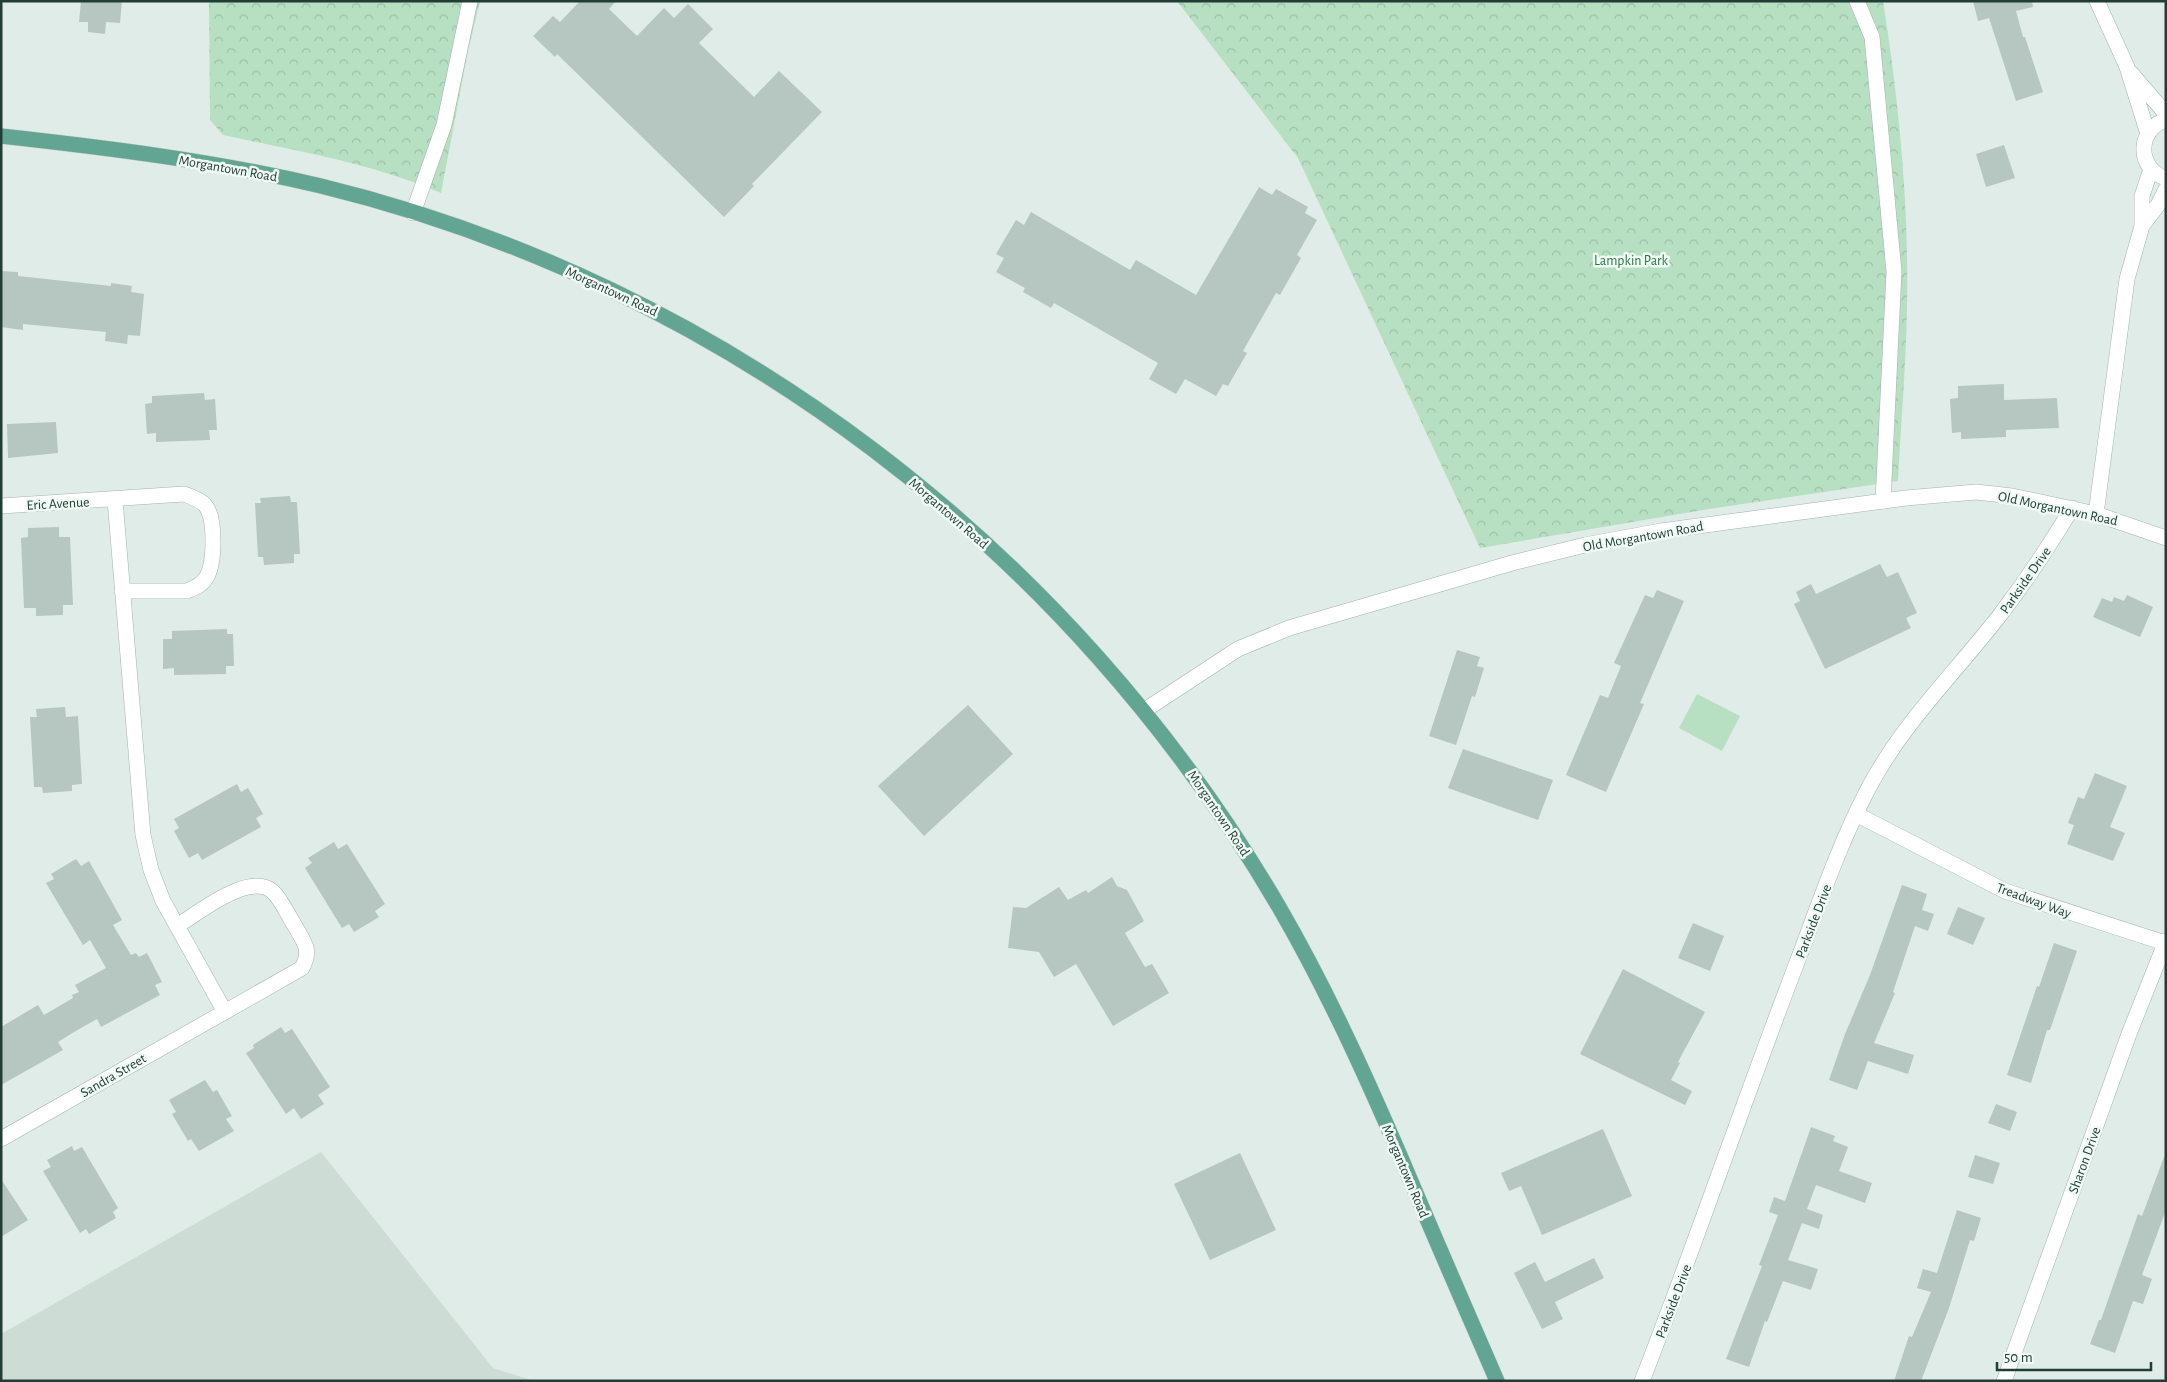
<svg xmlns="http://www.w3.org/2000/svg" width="2167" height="1382" font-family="'Alegreya Sans',sans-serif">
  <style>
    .built { fill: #cedcd6 }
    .green { fill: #b7dfc2 }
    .forest { fill: url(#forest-crowns) }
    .building { fill: #b5c7c0 }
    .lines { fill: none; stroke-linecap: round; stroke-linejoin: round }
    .minor-casing { stroke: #a3b4ae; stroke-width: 16 }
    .tertiary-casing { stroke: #a3b4ae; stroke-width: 16 }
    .primary-casing { stroke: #c1c9c7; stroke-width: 16 }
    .minor { stroke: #fff; stroke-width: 15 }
    .tertiary { stroke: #fff; stroke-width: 15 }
    .primary { stroke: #62a593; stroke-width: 15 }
    .labels { text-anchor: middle; stroke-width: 5; stroke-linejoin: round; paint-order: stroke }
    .street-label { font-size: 14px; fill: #203e36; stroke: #f1f9f5 }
    .park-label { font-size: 14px; fill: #277846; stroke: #f1f9f5 }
  </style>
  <defs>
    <pattern id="forest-crowns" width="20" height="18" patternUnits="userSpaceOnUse" patternTransform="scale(1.25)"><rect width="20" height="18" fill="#b7dfc2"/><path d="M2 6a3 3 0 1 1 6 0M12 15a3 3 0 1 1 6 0" fill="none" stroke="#9dc0a7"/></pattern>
  </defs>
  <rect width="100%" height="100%" fill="#e0ece7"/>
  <!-- built -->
  <path class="built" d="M 321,1152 L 493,1368 L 534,1381 L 1,1381 L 1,1334 Z"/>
  <!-- green -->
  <path class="green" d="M 1697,694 L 1740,716 L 1722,751 L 1679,728 Z"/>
  <!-- forest -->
  <path class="forest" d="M 209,1 L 480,1 L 468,51 L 441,193 C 371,163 297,151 223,135 L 210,120 Z
    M 1177,1 L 1883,1 C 1899,102 1909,205 1907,307 C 1906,365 1901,423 1898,481 L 1709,509 L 1480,548 L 1298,158 Z"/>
  <!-- building -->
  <path class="building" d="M 81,1 L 122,1 L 120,23 L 106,22 L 105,34 L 88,32 L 88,22 L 79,22 Z
    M 580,1 L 616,1 L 609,9 L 637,36 L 664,8 L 674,18 L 688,4 L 713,29 L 699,43 L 754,97 L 779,71 L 822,112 L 752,184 L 754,186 L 724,217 L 557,54 L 555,57 L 533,36 L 553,16 L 560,22 Z
    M 1973,1 L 2032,1 L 2033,7 L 2016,11 L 2023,37 L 2025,37 L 2043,92 L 2016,101 L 1989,18 L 1978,21 Z
    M 2004,145 L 2015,178 L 1986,187 L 1976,154 Z
    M 1259,187 L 1272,195 L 1276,189 L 1308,207 L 1305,213 L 1317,220 L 1297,255 L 1301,258 L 1280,295 L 1276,293 L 1243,351 L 1247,353 L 1228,386 L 1223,384 L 1216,396 L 1185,379 L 1176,394 L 1149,379 L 1158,363 L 1054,303 L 1051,308 L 1023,292 L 1025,288 L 996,272 L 1004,258 L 996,254 L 1016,220 L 1024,225 L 1031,212 L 1130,270 L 1136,260 L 1196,295 Z
    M 1,271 L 18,272 L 18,276 L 111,286 L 111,283 L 132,286 L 131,292 L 144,294 L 140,336 L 128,335 L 127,344 L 105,341 L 106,332 L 23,324 L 23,330 L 1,327 Z
    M 2004,384 L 2004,400 L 2057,398 L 2059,428 L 2006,430 L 2006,437 L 1961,439 L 1961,432 L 1952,433 L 1950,399 L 1958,398 L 1958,386 Z
    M 204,393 L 205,400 L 215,399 L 217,430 L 209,430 L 210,440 L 156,442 L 156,433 L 147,434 L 145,404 L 152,403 L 152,396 Z
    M 56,422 L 58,453 L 8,458 L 7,424 Z
    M 290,496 L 291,502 L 297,502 L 300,554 L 294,554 L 294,563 L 264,565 L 263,557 L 258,557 L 255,503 L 261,503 L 260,498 Z
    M 59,527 L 59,537 L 70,537 L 73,605 L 63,605 L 63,615 L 36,616 L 36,608 L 24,608 L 21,538 L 28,537 L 28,528 Z
    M 1880,564 L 1887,577 L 1898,572 L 1917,613 L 1906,618 L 1911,628 L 1825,669 L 1794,604 L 1800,601 L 1796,592 L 1811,584 L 1816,594 Z
    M 1657,590 L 1684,601 L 1640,703 L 1644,704 L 1606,792 L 1566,775 L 1600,695 L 1608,698 L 1621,666 L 1614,663 L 1645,595 L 1653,598 Z
    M 2127,595 L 2153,607 L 2140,637 L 2093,617 L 2102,598 L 2112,602 L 2114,597 L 2124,601 Z
    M 227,629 L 227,634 L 233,634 L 234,666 L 226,666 L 226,674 L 174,675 L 174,668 L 163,669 L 163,639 L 172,639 L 172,631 Z
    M 1457,650 L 1480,657 L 1477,666 L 1484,668 L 1475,697 L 1472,696 L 1456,745 L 1429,736 Z
    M 968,705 L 1013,754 L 924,836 L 878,786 Z
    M 65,707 L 66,717 L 78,716 L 82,784 L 72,785 L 72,791 L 43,793 L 42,787 L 34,787 L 30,717 L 37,717 L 36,709 Z
    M 1463,749 L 1553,780 L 1538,820 L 1448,788 Z
    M 2095,773 L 2127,786 L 2110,827 L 2125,833 L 2113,861 L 2067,844 L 2074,825 L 2068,823 L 2078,797 L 2084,799 Z
    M 237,784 L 241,792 L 248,788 L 263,814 L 256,818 L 261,827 L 202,860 L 198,853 L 189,858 L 174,831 L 179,828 L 174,819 Z
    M 334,842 L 338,849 L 347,844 L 385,904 L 375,911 L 379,917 L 354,932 L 349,924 L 342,928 L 305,868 L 312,863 L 308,858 Z
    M 76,859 L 81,866 L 89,861 L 122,920 L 113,925 L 131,955 L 136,953 L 139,957 L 147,953 L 162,982 L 155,985 L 160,995 L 101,1027 L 97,1019 L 74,1032 L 58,1042 L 63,1050 L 1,1085 L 1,1027 L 38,1005 L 44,1015 L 73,998 L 72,995 L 79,992 L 75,985 L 106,968 L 90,940 L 83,945 L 46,883 L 54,879 L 51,874 Z
    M 1112,877 L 1117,886 L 1127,890 L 1144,921 L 1125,933 L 1145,967 L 1152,964 L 1169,993 L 1113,1026 L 1076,964 L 1054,977 L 1039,952 L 1008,948 L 1013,907 L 1026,908 L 1059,887 L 1068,900 L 1086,890 L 1088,893 Z
    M 1902,885 L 1927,894 L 1922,910 L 1934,914 L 1928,931 L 1915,926 L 1893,992 L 1895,993 L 1874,1043 L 1914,1055 L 1908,1074 L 1868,1061 L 1857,1090 L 1829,1080 L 1845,1034 L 1870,975 Z
    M 1958,907 L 1985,918 L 1973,945 L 1947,934 Z
    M 1693,923 L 1724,936 L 1710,971 L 1678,958 Z
    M 2054,943 L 2077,951 L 2050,1030 L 2047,1030 L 2031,1083 L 2007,1075 L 2037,986 L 2039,987 Z
    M 1623,969 L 1705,1012 L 1678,1062 L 1680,1063 L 1671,1080 L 1692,1091 L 1685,1105 L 1580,1054 Z
    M 281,1027 L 285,1033 L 292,1029 L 330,1087 L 318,1095 L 324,1104 L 301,1119 L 294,1108 L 286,1114 L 246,1053 L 254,1048 L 253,1045 Z
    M 205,1080 L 213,1092 L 217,1090 L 232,1116 L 226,1119 L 234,1131 L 199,1151 L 191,1139 L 188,1141 L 172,1114 L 176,1112 L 169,1100 Z
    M 1996,1104 L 2017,1112 L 2010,1131 L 1988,1123 Z
    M 1811,1127 L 1835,1136 L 1833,1141 L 1848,1147 L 1839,1171 L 1872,1183 L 1865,1203 L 1816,1185 L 1807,1209 L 1823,1215 L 1819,1229 L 1802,1223 L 1788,1260 L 1818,1269 L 1811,1290 L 1783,1281 L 1767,1322 L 1765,1321 L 1749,1367 L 1726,1359 L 1762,1266 L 1759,1265 L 1778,1215 L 1769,1212 L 1774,1197 L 1785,1201 Z
    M 1603,1129 L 1632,1196 L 1542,1235 L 1521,1186 L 1509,1191 L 1501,1173 Z
    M 72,1146 L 74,1151 L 82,1147 L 118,1208 L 113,1212 L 116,1218 L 89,1234 L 86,1229 L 80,1233 L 43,1171 L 51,1167 L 47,1160 Z
    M 1240,1153 L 1276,1230 L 1210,1260 L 1174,1184 Z
    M 1975,1155 L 2000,1163 L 1993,1184 L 1968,1177 Z
    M 2164,1157 L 2166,1157 L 2166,1210 L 2142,1275 L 2152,1279 L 2143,1304 L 2133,1301 L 2115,1353 L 2090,1344 L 2099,1320 L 2101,1320 L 2138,1214 L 2142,1216 Z
    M 1,1179 L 28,1220 L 1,1237 Z
    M 1957,1210 L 1981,1218 L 1974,1241 L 1970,1240 L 1949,1308 L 1921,1381 L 1894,1381 L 1909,1336 L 1912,1337 L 1931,1292 L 1917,1288 L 1923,1269 L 1937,1273 Z
    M 1594,1258 L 1604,1278 L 1555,1302 L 1563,1319 L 1542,1329 L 1514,1273 L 1535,1262 L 1545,1282 Z"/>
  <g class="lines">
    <defs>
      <path id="minor" d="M 1857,1 L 1872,37 L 1894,272 L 1883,501
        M 2097,1 L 2127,67 L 2148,134
        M 2131,73 L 2166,114
        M 413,213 L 444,125 L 470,1
        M 115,500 L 143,835 L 151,870 L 163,901 L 225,1012
        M 1,506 L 184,494 C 192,497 199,499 205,505 C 216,518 215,564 206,578 C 202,585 194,588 187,591 L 122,591
        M 1856,814 L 2005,891 L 2165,943
        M 1,1139 L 302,968 C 312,949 304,943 295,926 C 289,917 280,897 272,891 C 249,872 198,913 177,926
        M 1642,1381 C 1696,1243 1743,1103 1796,965 C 1818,907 1838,847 1867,791 C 1901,725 1955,673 2000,615 C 2026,581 2050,545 2072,508
        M 2004,1381 L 2129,1034 L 2166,941"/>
      <path id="tertiary" d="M 2166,120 C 2136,129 2137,170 2166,178
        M 2142,226 L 2158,205 L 2166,189
        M 2096,514 L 2127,279 L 2142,226 L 2142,196 L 2151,169
        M 1145,710 L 1238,649 L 1289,628 L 1512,563 L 1585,545 L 1661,531 L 1906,498 L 1976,492 L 2012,496 L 2096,514 L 2166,538"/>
      <path id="primary" d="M 1,136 C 109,148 215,161 321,186 C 723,284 1071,550 1279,907 C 1326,988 1365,1074 1402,1160 C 1433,1234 1465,1307 1497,1381"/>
    </defs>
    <!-- minor casing -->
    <use href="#minor" class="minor-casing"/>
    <!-- tertiary casing -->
    <use href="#tertiary" class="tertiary-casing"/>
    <!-- primary casing -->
    <use href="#primary" class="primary-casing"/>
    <!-- minor -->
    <use href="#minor" class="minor"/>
    <!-- tertiary -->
    <use href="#tertiary" class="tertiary"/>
    <!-- primary -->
    <use href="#primary" class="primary"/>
  </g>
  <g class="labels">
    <!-- street labels -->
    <g class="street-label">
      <text transform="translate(228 168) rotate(10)" y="5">Morgantown Road</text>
      <text transform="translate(612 291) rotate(25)" y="5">Morgantown Road</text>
      <text transform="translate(58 503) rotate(-3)" y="5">Eric Avenue</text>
      <text transform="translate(2058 508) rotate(12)" y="5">Old Morgantown Road</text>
      <text transform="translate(949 513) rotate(41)" y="5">Morgantown Road</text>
      <text transform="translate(1643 536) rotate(-10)" y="5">Old Morgantown Road</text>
      <text transform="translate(2025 580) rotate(-55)" y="5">Parkside Drive</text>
      <text transform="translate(1219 813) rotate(56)" y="5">Morgantown Road</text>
      <text transform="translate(2034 900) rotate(20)" y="5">Treadway Way</text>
      <text transform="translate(1813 921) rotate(-69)" y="5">Parkside Drive</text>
      <text transform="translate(113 1075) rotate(-30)" y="5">Sandra Street</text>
      <text transform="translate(2084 1160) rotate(-70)" y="5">Sharon Drive</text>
      <text transform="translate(1406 1171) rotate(67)" y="5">Morgantown Road</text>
      <text transform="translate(1673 1301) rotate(-69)" y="5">Parkside Drive</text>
    </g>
    <!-- park labels -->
    <g class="park-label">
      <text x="1631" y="265">Lampkin Park</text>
    </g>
  </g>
  <!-- border -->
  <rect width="2167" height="1382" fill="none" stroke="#203e36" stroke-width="5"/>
  <!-- scale -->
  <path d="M1997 1362v8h154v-8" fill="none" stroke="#203e36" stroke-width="2.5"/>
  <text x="2004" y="1362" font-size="15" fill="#203e36" stroke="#f1f9f5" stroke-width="4" paint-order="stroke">50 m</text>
</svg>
